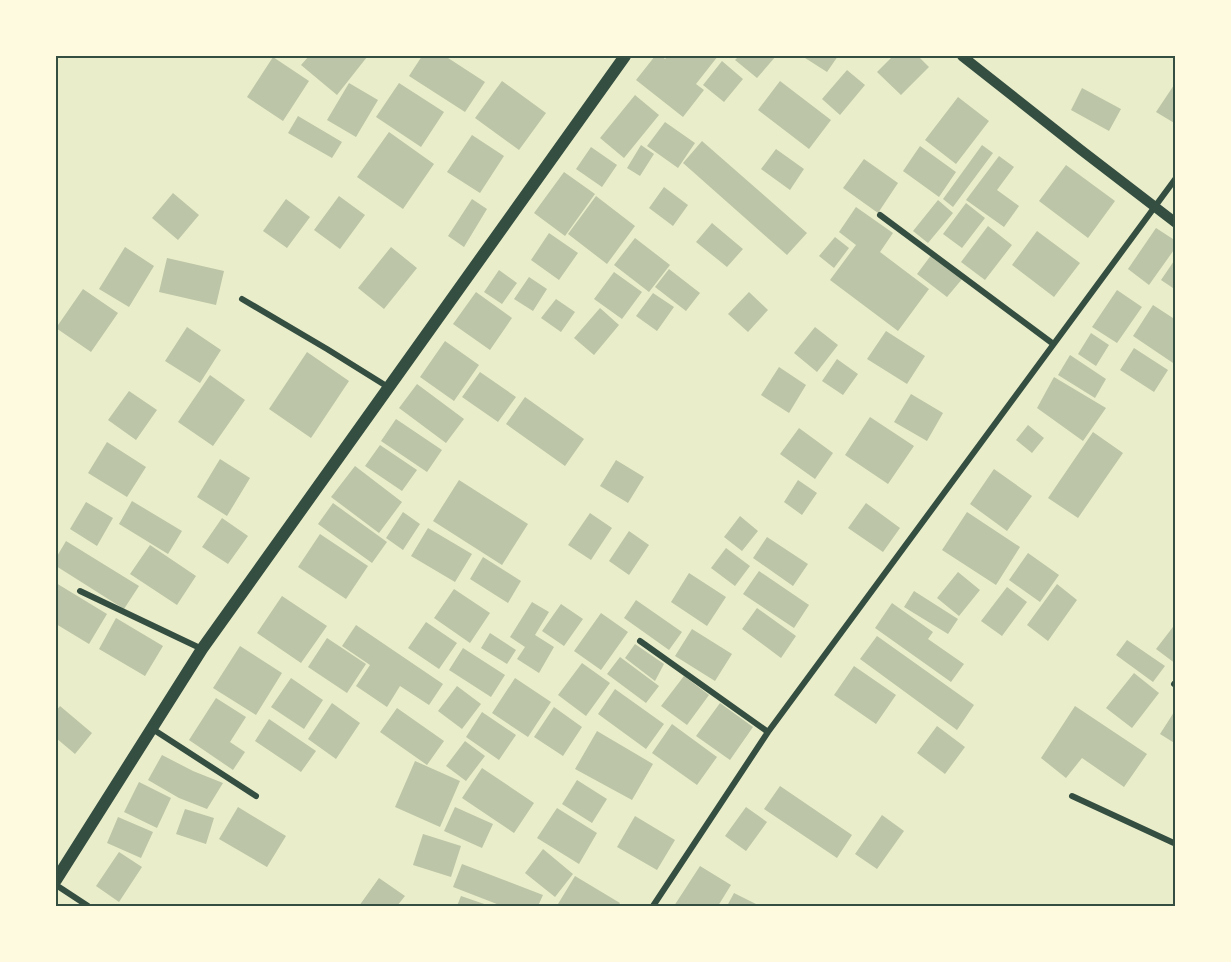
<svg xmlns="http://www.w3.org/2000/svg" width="1231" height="962" font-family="'PT Sans Narrow',sans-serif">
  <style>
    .building { fill: #bcc5a7 }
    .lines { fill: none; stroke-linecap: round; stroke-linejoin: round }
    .minor { stroke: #344e41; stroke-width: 6 }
    .tertiary { stroke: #344e41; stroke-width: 10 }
    .secondary { stroke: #344e41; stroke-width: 12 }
    .neatline { fill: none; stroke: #344e41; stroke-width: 2 }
  </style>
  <rect width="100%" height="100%" fill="#e9edc9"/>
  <!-- building -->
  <path class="building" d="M 309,56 L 365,56 L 367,57 L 337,95 L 301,65 Z
    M 422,56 L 445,56 L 485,82 L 465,112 L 409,76 Z
    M 655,56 L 661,56 L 665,59 L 668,56 L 718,56 L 696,84 L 704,90 L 683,117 L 636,80 Z
    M 739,56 L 776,56 L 757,78 L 735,60 Z
    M 802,56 L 838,56 L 827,72 Z
    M 893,56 L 918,56 L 929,67 L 901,95 L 877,72 Z
    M 273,57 L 309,81 L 283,121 L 247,97 Z
    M 722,61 L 743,79 L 724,102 L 703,85 Z
    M 847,70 L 865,85 L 840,115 L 822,99 Z
    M 502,81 L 546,113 L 519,150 L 475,118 Z
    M 780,81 L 831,120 L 809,149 L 758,110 Z
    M 1176,82 L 1176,124 L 1156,112 Z
    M 349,83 L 378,100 L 356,137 L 327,120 Z
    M 399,83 L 444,112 L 421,147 L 376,117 Z
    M 1082,88 L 1121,109 L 1109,131 L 1071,110 Z
    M 635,95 L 659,115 L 624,158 L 600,138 Z
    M 958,97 L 989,121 L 956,164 L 925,140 Z
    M 298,116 L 342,142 L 332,158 L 288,133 Z
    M 665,122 L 695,143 L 678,168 L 647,146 Z
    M 389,132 L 434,164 L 403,209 L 357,177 Z
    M 472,135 L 504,156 L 480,193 L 447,172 Z
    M 702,141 L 807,233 L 787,255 L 683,163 Z
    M 641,145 L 654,154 L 640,176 L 627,168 Z
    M 982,145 L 993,153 L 953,207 L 943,199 Z
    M 920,146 L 956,172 L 939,197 L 903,171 Z
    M 591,147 L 617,165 L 602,187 L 576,169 Z
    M 776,149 L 804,169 L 790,190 L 761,169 Z
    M 999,156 L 1014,167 L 997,190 L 1019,206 L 1004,227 L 966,200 Z
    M 864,159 L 898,183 L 878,213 L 843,188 Z
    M 1066,165 L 1115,201 L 1088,238 L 1039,201 Z
    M 564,172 L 595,194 L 565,236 L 534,213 Z
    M 664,187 L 688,205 L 673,226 L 649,208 Z
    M 173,193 L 199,215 L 178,240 L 152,218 Z
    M 339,196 L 365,215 L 340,249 L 314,230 Z
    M 596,196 L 635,226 L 607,264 L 568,234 Z
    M 286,199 L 310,217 L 287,248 L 263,231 Z
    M 472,199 L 487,209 L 464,247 L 448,236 Z
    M 938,200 L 953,213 L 928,243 L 913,231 Z
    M 966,203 L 985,218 L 962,248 L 943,234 Z
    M 856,207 L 893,233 L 880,252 L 929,289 L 898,331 L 830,280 L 856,245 L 839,232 Z
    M 712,223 L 743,249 L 727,267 L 696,242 Z
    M 988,226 L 1012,245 L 985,280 L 961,262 Z
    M 1156,228 L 1176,241 L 1176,247 L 1149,285 L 1128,269 Z
    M 1037,231 L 1080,263 L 1054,297 L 1012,265 Z
    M 549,233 L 578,253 L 559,280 L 531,260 Z
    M 835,237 L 849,248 L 834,268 L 819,256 Z
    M 635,238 L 670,265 L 649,292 L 614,265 Z
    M 125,247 L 154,266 L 129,307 L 99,289 Z
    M 391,247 L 417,268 L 384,309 L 358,288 Z
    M 932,254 L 963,278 L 947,297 L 917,274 Z
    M 167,258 L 224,271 L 216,305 L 159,292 Z
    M 1176,258 L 1176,290 L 1161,280 Z
    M 669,269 L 700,293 L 686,311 L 655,287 Z
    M 499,270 L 517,283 L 502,304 L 484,292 Z
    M 614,272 L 642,292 L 622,319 L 594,299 Z
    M 529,277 L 547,289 L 533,311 L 514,299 Z
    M 83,289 L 118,313 L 91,352 L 56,328 Z
    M 1117,290 L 1142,307 L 1117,343 L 1092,327 Z
    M 476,292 L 512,318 L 490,350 L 453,324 Z
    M 749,292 L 768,310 L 748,332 L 728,314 Z
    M 653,293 L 674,307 L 657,331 L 636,316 Z
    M 556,299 L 575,312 L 561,332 L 541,318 Z
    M 1153,305 L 1176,320 L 1176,365 L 1133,336 Z
    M 600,308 L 619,325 L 594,355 L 574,338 Z
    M 187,327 L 221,350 L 200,383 L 165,361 Z
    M 815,327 L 838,345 L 817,372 L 794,353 Z
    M 886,331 L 925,356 L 907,384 L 867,359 Z
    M 1091,333 L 1109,345 L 1096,366 L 1078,354 Z
    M 445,341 L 479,365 L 454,401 L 420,377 Z
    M 1134,348 L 1168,370 L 1154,392 L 1120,370 Z
    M 307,352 L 349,381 L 311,438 L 269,409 Z
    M 1070,355 L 1106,379 L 1095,398 L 1058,375 Z
    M 837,359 L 858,374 L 843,395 L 822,381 Z
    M 779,367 L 806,385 L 789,413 L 761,395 Z
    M 480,372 L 516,397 L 498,422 L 462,397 Z
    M 210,375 L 245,400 L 213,446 L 178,422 Z
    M 1054,377 L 1106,408 L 1083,441 L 1037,408 Z
    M 417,384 L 464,419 L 446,443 L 399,408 Z
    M 129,391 L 157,410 L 136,440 L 108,420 Z
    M 911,394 L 943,413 L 927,441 L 894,422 Z
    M 525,397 L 584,439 L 565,466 L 506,424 Z
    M 870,417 L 914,446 L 888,484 L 845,455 Z
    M 396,419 L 442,450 L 427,472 L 381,441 Z
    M 1028,425 L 1044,438 L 1032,453 L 1016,440 Z
    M 799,428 L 833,453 L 815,479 L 780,454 Z
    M 1093,432 L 1123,453 L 1078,518 L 1048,498 Z
    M 107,442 L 146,467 L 127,497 L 88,473 Z
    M 380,445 L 417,470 L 402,491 L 365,466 Z
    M 220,459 L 250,478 L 227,516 L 197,497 Z
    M 616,460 L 644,477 L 628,503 L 600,486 Z
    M 355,466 L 402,502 L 379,533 L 331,497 Z
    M 994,469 L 1032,496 L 1007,531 L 970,504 Z
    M 459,480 L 528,524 L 502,565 L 433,521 Z
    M 798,480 L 817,493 L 802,515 L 784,502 Z
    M 132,501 L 182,531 L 168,554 L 119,524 Z
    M 86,502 L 113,518 L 97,546 L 70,529 Z
    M 333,503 L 387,542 L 372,563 L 318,524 Z
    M 866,503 L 900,528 L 883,552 L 848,528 Z
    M 403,512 L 420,524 L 403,550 L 386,538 Z
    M 967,512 L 1020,547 L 996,585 L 942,550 Z
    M 590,513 L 612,528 L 591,560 L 568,545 Z
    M 740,516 L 758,531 L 742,551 L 724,537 Z
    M 222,518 L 248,536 L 228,564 L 202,547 Z
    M 428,528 L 472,554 L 455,582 L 411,556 Z
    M 629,531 L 649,545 L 629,575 L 609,561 Z
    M 320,534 L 368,566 L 346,599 L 298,567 Z
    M 767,537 L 808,564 L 793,586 L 753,558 Z
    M 66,541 L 139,586 L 124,609 L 56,566 L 56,558 Z
    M 150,545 L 196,576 L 177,605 L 130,574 Z
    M 726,548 L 750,566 L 735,586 L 711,568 Z
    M 1028,553 L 1059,575 L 1040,602 L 1009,580 Z
    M 483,557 L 521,581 L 508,603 L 470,579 Z
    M 759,571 L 809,605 L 794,628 L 743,594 Z
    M 958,572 L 980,590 L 959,616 L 937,598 Z
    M 689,573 L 726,597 L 707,626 L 671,602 Z
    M 56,583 L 107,614 L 89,644 L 56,624 Z
    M 1057,584 L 1077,600 L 1048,641 L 1027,625 Z
    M 1007,587 L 1027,602 L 1002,636 L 981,621 Z
    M 454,589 L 490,613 L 470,643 L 434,618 Z
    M 914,591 L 958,619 L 948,634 L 904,607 Z
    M 282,596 L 327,626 L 301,663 L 257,633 Z
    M 636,600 L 682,632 L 669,650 L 624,618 Z
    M 532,602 L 549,612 L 535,635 L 554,647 L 539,673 L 517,659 L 525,647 L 510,637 Z
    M 892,603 L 933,632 L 928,639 L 964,664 L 951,682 L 875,628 Z
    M 561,604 L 583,619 L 564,646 L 542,631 Z
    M 757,608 L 796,636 L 781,658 L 742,629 Z
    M 601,613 L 628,632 L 601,670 L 574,651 Z
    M 116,618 L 163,646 L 145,676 L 99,649 Z
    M 426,622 L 457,643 L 439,669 L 408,648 Z
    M 1176,623 L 1176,664 L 1156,649 Z
    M 356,625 L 443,684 L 429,705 L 400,686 L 387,707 L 356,686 L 370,665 L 342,646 Z
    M 692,629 L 732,654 L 715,681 L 675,656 Z
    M 490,633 L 516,650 L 507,664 L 481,648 Z
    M 877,636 L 974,705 L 957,730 L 860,659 Z
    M 327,638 L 366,664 L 347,693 L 308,667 Z
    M 1127,640 L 1165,666 L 1153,682 L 1116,655 Z
    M 635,644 L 664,664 L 655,681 L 625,658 Z
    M 240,646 L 282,673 L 256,715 L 213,688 Z
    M 463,648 L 505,675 L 491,697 L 449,670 Z
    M 620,657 L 659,686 L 646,703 L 607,674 Z
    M 582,663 L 610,683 L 586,716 L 558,695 Z
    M 854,666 L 896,695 L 876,724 L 834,695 Z
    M 1134,673 L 1159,693 L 1132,728 L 1106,708 Z
    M 684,676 L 709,695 L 687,725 L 661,706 Z
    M 291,678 L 323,700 L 304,729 L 271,707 Z
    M 515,678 L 551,702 L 528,737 L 492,713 Z
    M 457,686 L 481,704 L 462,729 L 438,711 Z
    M 615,689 L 664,724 L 646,749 L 598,714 Z
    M 216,698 L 246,717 L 230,742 L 245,752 L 233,770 L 189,740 Z
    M 332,703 L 360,723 L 336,759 L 308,739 Z
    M 720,703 L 753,727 L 730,760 L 696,736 Z
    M 60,706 L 92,733 L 75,754 L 56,738 L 56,711 Z
    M 1075,706 L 1147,754 L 1124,787 L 1082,758 L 1066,778 L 1041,758 Z
    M 554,707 L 582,727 L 563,756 L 534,737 Z
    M 397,708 L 444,741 L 427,765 L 380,732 Z
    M 1176,709 L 1176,744 L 1160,734 Z
    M 482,712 L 516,735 L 499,760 L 466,737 Z
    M 269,719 L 316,751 L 301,772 L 255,741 Z
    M 672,724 L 717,757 L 697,785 L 652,753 Z
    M 937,726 L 965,747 L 945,774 L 917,753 Z
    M 597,731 L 653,764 L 632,800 L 575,769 Z
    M 465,741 L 485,756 L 466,781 L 446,766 Z
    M 162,755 L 193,771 L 223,783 L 207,809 L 179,798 L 148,780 Z
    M 415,761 L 460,781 L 440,827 L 395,807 Z
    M 482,768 L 534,803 L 514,833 L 462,798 Z
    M 577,780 L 607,799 L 592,823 L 562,804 Z
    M 139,782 L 171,798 L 157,828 L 124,812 Z
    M 780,786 L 852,835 L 837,858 L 764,809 Z
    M 238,807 L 286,836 L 267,867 L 219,839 Z
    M 455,807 L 493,824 L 482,848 L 444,831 Z
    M 746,807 L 767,822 L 746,851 L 725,836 Z
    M 557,808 L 597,833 L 579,864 L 537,838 Z
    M 185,809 L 214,818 L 206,844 L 176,834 Z
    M 882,815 L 904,831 L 877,869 L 855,854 Z
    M 635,816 L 675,840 L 657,870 L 617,847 Z
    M 118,817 L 153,832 L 141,858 L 107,843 Z
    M 423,834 L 461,846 L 451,877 L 413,865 Z
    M 543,849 L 573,874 L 555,897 L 525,873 Z
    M 119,852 L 142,867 L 119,902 L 96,886 Z
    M 462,864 L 543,895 L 538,906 L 502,906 L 453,887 Z
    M 700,866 L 731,885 L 718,906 L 674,906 Z
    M 575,876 L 620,903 L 618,906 L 561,906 L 558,904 Z
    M 379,878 L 405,896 L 397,906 L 359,906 Z
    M 734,893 L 760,906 L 727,906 Z
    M 461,896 L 490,906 L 457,906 Z"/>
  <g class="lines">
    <!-- minor -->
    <path class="minor" d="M 880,215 L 1052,343
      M 242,299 L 327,349 L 388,387
      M 80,591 L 202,649
      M 640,641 L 768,732
      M 1174,684 L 1176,685
      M 151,728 L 256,796
      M 1072,796 L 1176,844
      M 56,885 L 88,906
      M 653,906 L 768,732 L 1176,178"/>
    <!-- tertiary -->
    <path class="tertiary" d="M 962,56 L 1081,150 L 1176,223"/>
    <!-- secondary -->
    <path class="secondary" d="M 56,880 L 202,649 L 625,56"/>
  </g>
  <!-- border -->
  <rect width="1231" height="962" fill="none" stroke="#fefae0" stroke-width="114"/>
  <rect x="57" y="57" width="1117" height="848" class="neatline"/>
</svg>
